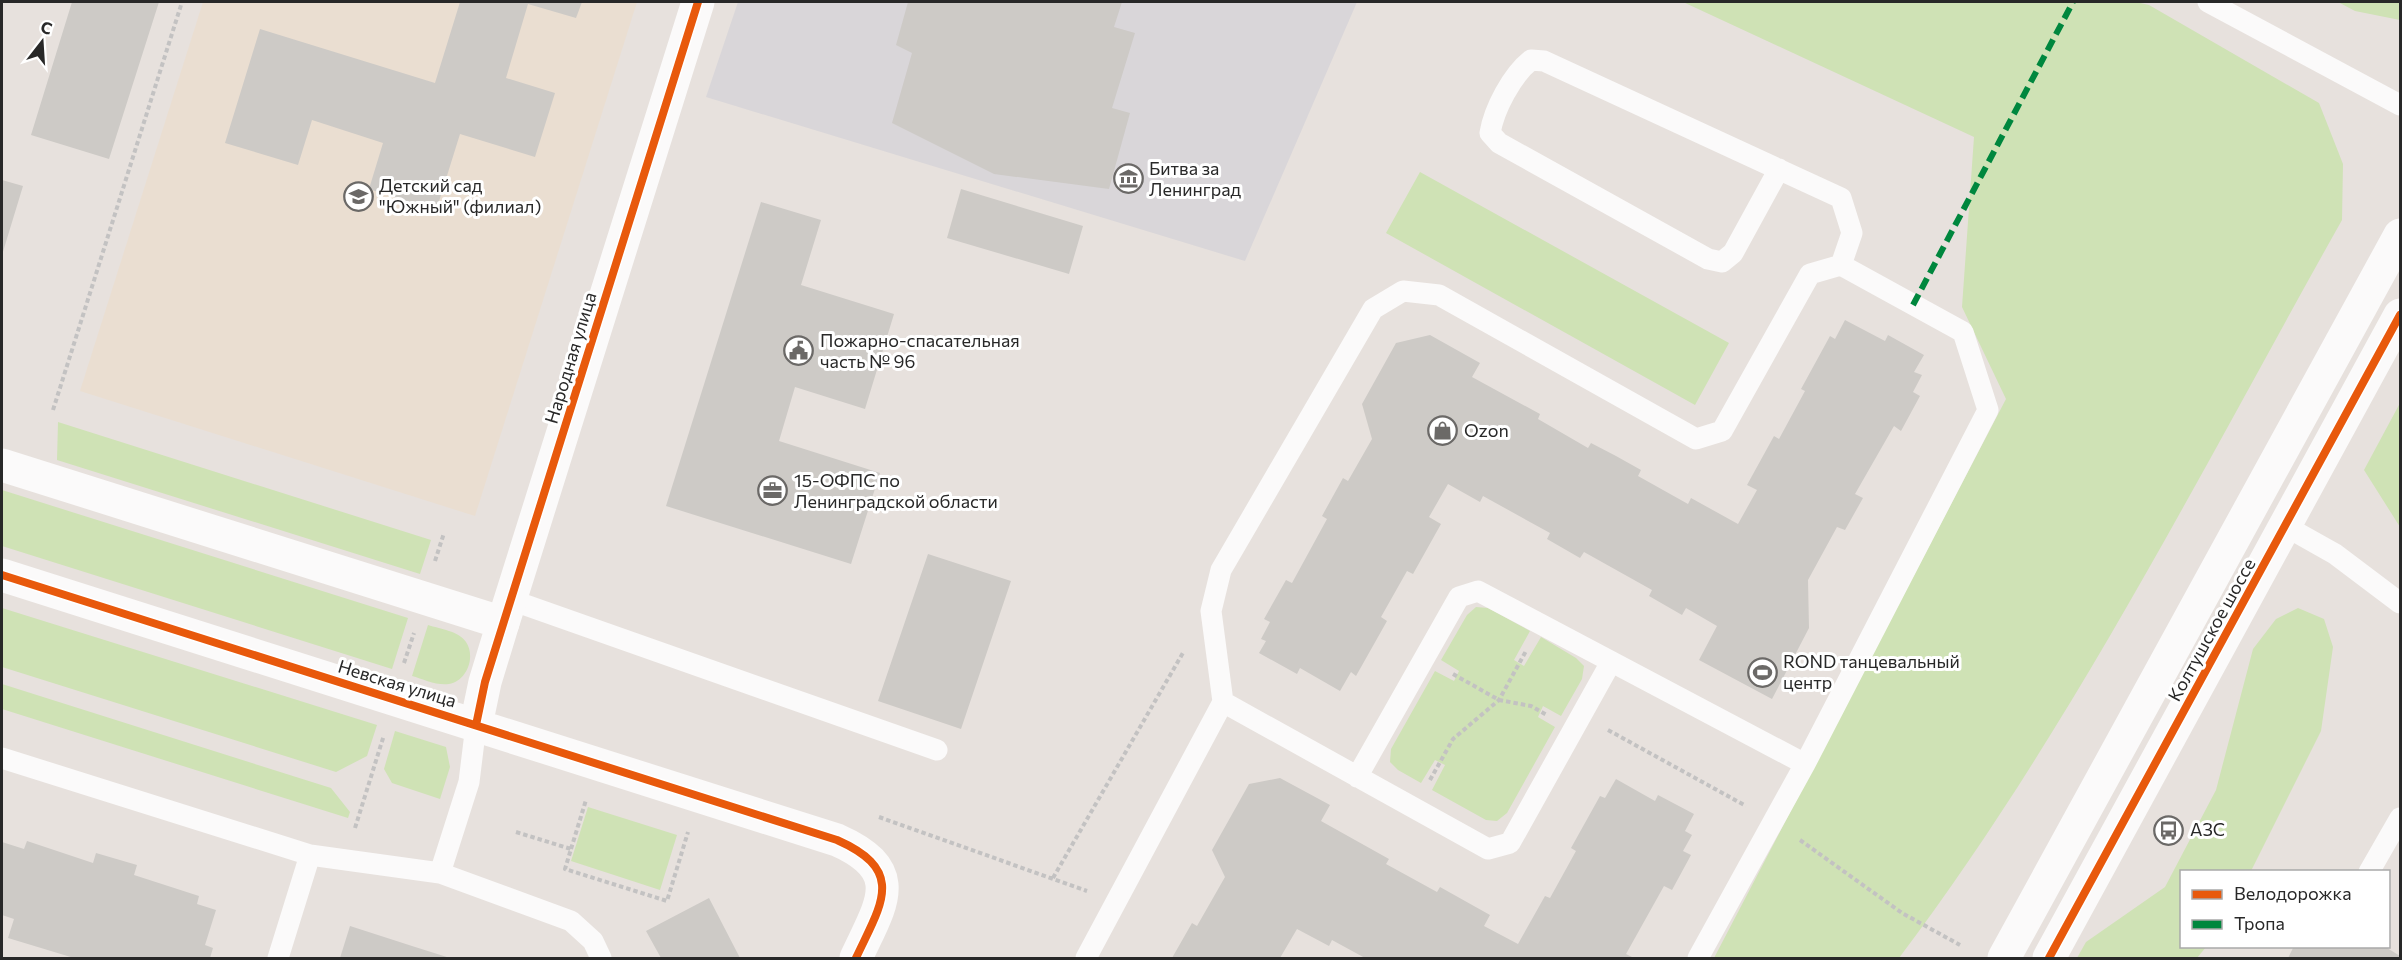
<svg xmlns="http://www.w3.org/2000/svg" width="2402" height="960" font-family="Commissioner,sans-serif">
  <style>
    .industrial { fill: #d9d6d9 }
    .education { fill: #eaded1 }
    .green { fill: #cfe2b5 }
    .building { fill: #cdcac6 }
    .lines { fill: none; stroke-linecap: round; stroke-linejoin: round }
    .path { stroke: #c3c2c2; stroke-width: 4; stroke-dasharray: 4.5 3; stroke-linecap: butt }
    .lane { stroke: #fbfafa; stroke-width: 21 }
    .street { stroke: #fbfafa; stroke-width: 33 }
    .secondary { stroke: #fbfafa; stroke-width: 33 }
    .quiet { stroke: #00873e; stroke-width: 6; stroke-dasharray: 12 6; stroke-linecap: butt }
    .cycleway-casing { stroke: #fff; stroke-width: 11 }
    .cycleway { stroke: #e8590c; stroke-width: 8 }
    .labels { text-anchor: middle; stroke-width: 6; stroke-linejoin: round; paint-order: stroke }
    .poi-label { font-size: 18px; fill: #282828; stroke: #fff; text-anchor: start }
    .street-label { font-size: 18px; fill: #282828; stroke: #fff }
  </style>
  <rect width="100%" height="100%" fill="#e7e1dd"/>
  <!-- industrial -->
  <path class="industrial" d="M 738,2 L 1357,2 L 1245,261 L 706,97 Z"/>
  <!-- education -->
  <path class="education" d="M 203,2 L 637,2 L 475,516 L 80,391 Z"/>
  <!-- green -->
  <path class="green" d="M 1683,2 L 2136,2 L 2149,5 L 2319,103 L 2343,164 L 2342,220 C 2202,469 2071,730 1899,958 L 1714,958 L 2006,399 L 1962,307 L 1974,137 Z
    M 2338,2 L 2400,2 L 2400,20 L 2355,11 Z
    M 1420,172 L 1729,343 L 1695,405 L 1386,233 Z
    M 2400,403 L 2400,527 L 2364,470 Z
    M 58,422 L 431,540 L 420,574 L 57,460 Z
    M 2,490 L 408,618 L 392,669 L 2,546 Z
    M 1476,607 L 1488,608 L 1530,631 L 1514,660 L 1524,666 L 1541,637 L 1576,658 L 1584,666 L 1582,679 L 1561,716 L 1543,706 L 1538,717 L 1555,727 L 1507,813 L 1497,821 L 1486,820 L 1432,790 L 1445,765 L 1435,760 L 1421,783 L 1398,770 L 1390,762 L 1391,749 L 1435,671 L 1454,681 L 1459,671 L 1441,660 L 1467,615 Z
    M 2,608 L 377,725 L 367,756 L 336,772 L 2,667 Z
    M 2298,608 L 2324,619 L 2333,647 L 2321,731 L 2251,871 L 2182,872 L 2182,946 L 2206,947 L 2197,958 L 2077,958 L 2086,942 L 2165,887 L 2216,790 L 2253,649 L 2276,619 Z
    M 428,625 C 440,629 459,631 466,642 C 476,657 467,681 449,684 C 437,686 423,679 412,676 Z
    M 2,684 L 331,788 L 350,812 L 348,818 L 2,709 Z
    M 395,731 L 446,747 L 450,767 L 440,799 L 392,783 L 384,769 Z
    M 588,807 L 677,835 L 660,890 L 571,861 Z"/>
  <!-- building -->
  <path class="building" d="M 72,2 L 159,2 L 109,159 L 31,135 Z
    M 460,2 L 582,2 L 576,18 L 528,4 L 506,78 L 555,93 L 535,157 L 460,134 L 436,211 L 369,189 L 383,143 L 312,120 L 298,165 L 225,143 L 260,29 L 435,83 Z
    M 908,2 L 1122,2 L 1114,27 L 1135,33 L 1112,108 L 1130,113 L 1109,189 L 994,174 L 892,123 L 912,53 L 896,45 Z
    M 2,180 L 23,186 L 2,255 Z
    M 961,189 L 1083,226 L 1069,274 L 947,238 Z
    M 761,202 L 821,220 L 801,285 L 894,314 L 865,409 L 795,387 L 779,441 L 880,473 L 851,564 L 666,506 Z
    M 1845,320 L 1885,341 L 1888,335 L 1924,355 L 1914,372 L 1922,375 L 1913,392 L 1920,396 L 1901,431 L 1894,426 L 1855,494 L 1863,498 L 1845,530 L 1837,527 L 1808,580 L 1809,628 L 1772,699 L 1699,660 L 1717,626 L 1686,608 L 1682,615 L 1649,596 L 1652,590 L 1584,552 L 1580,558 L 1547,539 L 1550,533 L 1483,496 L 1480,502 L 1448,484 L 1429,517 L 1441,524 L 1413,574 L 1407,571 L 1381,617 L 1387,621 L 1356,676 L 1351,672 L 1340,691 L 1300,668 L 1297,674 L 1259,653 L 1266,641 L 1261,639 L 1270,622 L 1264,619 L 1286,580 L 1292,583 L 1327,519 L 1322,516 L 1343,478 L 1348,481 L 1372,439 L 1362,404 L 1396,343 L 1430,335 L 1480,363 L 1472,377 L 1540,414 L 1538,419 L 1588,448 L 1591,443 L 1616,456 L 1641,470 L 1638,476 L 1688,504 L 1691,498 L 1738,524 L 1757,490 L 1747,485 L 1774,436 L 1779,439 L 1805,391 L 1801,389 L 1830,336 L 1835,339 Z
    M 928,554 L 1011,581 L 961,729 L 878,701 Z
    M 1280,778 L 1330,805 L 1321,821 L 1389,859 L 1386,864 L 1437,892 L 1440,887 L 1490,915 L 1484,926 L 1518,944 L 1545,896 L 1550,898 L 1576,851 L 1571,848 L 1600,796 L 1605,798 L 1616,779 L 1655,801 L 1658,795 L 1694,814 L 1685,831 L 1692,835 L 1683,851 L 1691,855 L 1672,890 L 1664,886 L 1626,954 L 1634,958 L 1365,958 L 1332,940 L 1329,946 L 1297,929 L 1280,958 L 1172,958 L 1192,923 L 1197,926 L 1225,877 L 1212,850 L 1249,784 Z
    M 27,841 L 93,863 L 96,853 L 137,865 L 134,875 L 199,896 L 197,904 L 216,910 L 205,945 L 213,948 L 210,958 L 74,958 L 8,938 L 14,919 L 2,915 L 2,842 L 24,849 Z
    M 709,898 L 740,958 L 661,958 L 646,931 Z
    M 350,926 L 412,946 L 450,958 L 340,958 Z
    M 2294,946 L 2384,946 L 2400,956 L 2400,958 L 2288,958 Z"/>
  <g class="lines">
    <!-- path -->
    <path class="path" d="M 53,410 L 182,2
      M 435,561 L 444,533
      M 404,663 L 414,633
      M 1453,674 L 1499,700 L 1531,706 L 1547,715
      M 1608,730 L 1746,806
      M 1430,780 L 1453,739 L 1499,700 L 1526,651
      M 879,817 L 1087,891
      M 355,828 L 384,735
      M 516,832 L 571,849 L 565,869 L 667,901 L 688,832
      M 1800,840 L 1902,913 L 1960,945
      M 571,849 L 586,800
      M 1053,878 L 1184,651"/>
    <!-- lane -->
    <path class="lane" d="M 2208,2 L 2400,105
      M 1779,169 L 1733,253 L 1722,262 L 1708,259 L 1499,143 L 1490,133 C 1494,109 1512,75 1531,60 L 1544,61 L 1841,198 L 1852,233 L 1841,265
      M 2285,526 L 2335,554 L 2400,603
      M 511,600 L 937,750
      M 1223,702 L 1488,849 L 1510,843 L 1611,662
      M 2,758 L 310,855 L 440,873 L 571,921 L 593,941 L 601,958
      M 1357,777 L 1459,597 L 1478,591 L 1805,764
      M 2369,872 L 2400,818
      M 440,873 L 469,782 L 476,725
      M 278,958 L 310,855
      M 1086,958 L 1223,702 L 1211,611 L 1221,570 L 1373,309 L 1403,291 L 1439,295 L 1696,439 L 1722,431 L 1810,274 L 1841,265 L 1963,332 L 1988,410 L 1805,764 L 1698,958"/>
    <!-- street -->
    <path class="street" d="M 503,623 L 698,2
      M 2049,958 L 2400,315"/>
    <!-- secondary -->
    <path class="secondary" d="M 2,465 L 503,623 L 485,682 L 476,725
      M 2,575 L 837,840 C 907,871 881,904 856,958
      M 2004,958 L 2400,235"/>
    <!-- quiet -->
    <path class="quiet" d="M 1913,305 L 2073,2"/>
    <defs>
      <path id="cycleway" d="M 2,575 L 837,840 C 907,871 881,904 856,958
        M 476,725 L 485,682 L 698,2
        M 2049,958 L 2400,315"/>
    </defs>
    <!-- cycleway casing -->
    <use href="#cycleway" class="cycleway-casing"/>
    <!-- cycleway -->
    <use href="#cycleway" class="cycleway"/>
  </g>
  <!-- icons -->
  <defs>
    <symbol id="museum-ring" viewBox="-11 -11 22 22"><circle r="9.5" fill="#fff" stroke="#6b6967" stroke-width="1.5"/><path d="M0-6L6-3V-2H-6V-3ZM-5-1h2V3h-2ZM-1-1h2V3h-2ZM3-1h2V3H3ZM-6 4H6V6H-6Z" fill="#6b6967"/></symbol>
    <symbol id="school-ring" viewBox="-11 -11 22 22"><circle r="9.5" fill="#fff" stroke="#6b6967" stroke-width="1.5"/><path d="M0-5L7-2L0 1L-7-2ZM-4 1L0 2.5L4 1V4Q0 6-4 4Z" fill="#6b6967"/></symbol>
    <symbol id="civic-ring" viewBox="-11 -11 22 22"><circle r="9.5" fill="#fff" stroke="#6b6967" stroke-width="1.5"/><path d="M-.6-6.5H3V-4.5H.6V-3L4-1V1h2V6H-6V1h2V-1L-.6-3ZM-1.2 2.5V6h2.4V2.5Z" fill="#6b6967"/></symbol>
    <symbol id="shop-ring" viewBox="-11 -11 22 22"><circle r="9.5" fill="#fff" stroke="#6b6967" stroke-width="1.5"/><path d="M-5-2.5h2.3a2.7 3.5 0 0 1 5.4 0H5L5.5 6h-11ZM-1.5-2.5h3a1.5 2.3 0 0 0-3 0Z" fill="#6b6967"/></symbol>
    <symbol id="office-ring" viewBox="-11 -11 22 22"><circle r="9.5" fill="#fff" stroke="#6b6967" stroke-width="1.5"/><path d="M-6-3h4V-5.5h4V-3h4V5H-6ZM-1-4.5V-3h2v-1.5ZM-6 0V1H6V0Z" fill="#6b6967"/></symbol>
    <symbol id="stadium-ring" viewBox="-11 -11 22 22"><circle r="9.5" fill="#fff" stroke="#6b6967" stroke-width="1.5"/><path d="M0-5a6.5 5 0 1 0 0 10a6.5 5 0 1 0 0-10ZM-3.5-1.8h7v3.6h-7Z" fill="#6b6967"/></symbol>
    <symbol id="bus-ring" viewBox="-11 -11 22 22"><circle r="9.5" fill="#fff" stroke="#6b6967" stroke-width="1.5"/><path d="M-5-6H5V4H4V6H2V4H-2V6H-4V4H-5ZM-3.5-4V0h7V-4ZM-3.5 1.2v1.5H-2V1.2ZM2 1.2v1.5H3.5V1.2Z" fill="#6b6967"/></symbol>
  </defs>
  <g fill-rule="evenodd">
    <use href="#museum-ring" x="1112" y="162" width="33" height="33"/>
    <use href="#school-ring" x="342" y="180" width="33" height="33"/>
    <use href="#civic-ring" x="782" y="334" width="33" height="33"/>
    <use href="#shop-ring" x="1426" y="414" width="33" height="33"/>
    <use href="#office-ring" x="756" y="474" width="33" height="33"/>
    <use href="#stadium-ring" x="1746" y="656" width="33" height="33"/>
    <use href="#bus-ring" x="2152" y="814" width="33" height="33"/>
  </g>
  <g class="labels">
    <!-- poi labels -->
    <g class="poi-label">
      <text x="1149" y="175">Битва за<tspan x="1149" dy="21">Ленинград</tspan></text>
      <text x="379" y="192">Детский сад<tspan x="379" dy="21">"Южный" (филиал)</tspan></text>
      <text x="820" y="347">Пожарно-спасательная<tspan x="820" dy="21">часть № 96</tspan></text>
      <text x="1464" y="437">Ozon</text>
      <text x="794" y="487">15-ОФПС по<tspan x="794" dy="21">Ленинградской области</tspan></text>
      <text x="1783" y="668">ROND танцевальный<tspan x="1783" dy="21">центр</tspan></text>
      <text x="2190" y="836">АЗС</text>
    </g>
    <!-- street labels -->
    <g class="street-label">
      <text transform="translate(571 358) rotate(-73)" y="6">Народная улица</text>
      <text transform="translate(2212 630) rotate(-61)" y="6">Колтушское шоссе</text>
      <text transform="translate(397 684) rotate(17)" y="6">Невская улица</text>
    </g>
  </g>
  <!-- border -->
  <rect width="2402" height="960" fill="none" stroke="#282828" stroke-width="6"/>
  <!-- legend -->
  <rect x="2180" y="870" width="210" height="78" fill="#ffffff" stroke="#a9a9a9" stroke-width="1.5"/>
  <rect x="2192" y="890" width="30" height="9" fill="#e8590c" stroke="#a9a9a9" stroke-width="1.5"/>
  <text x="2234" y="900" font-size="18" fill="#282828">Велодорожка</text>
  <rect x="2192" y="920" width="30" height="9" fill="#00873e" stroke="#a9a9a9" stroke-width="1.5"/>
  <text x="2234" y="930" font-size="18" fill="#282828">Тропа</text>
  <!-- north arrow -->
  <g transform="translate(42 42) rotate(17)" stroke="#ffffff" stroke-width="4.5" paint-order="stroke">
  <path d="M0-4.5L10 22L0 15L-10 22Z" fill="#282828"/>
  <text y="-9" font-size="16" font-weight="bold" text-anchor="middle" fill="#282828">С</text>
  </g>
</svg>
